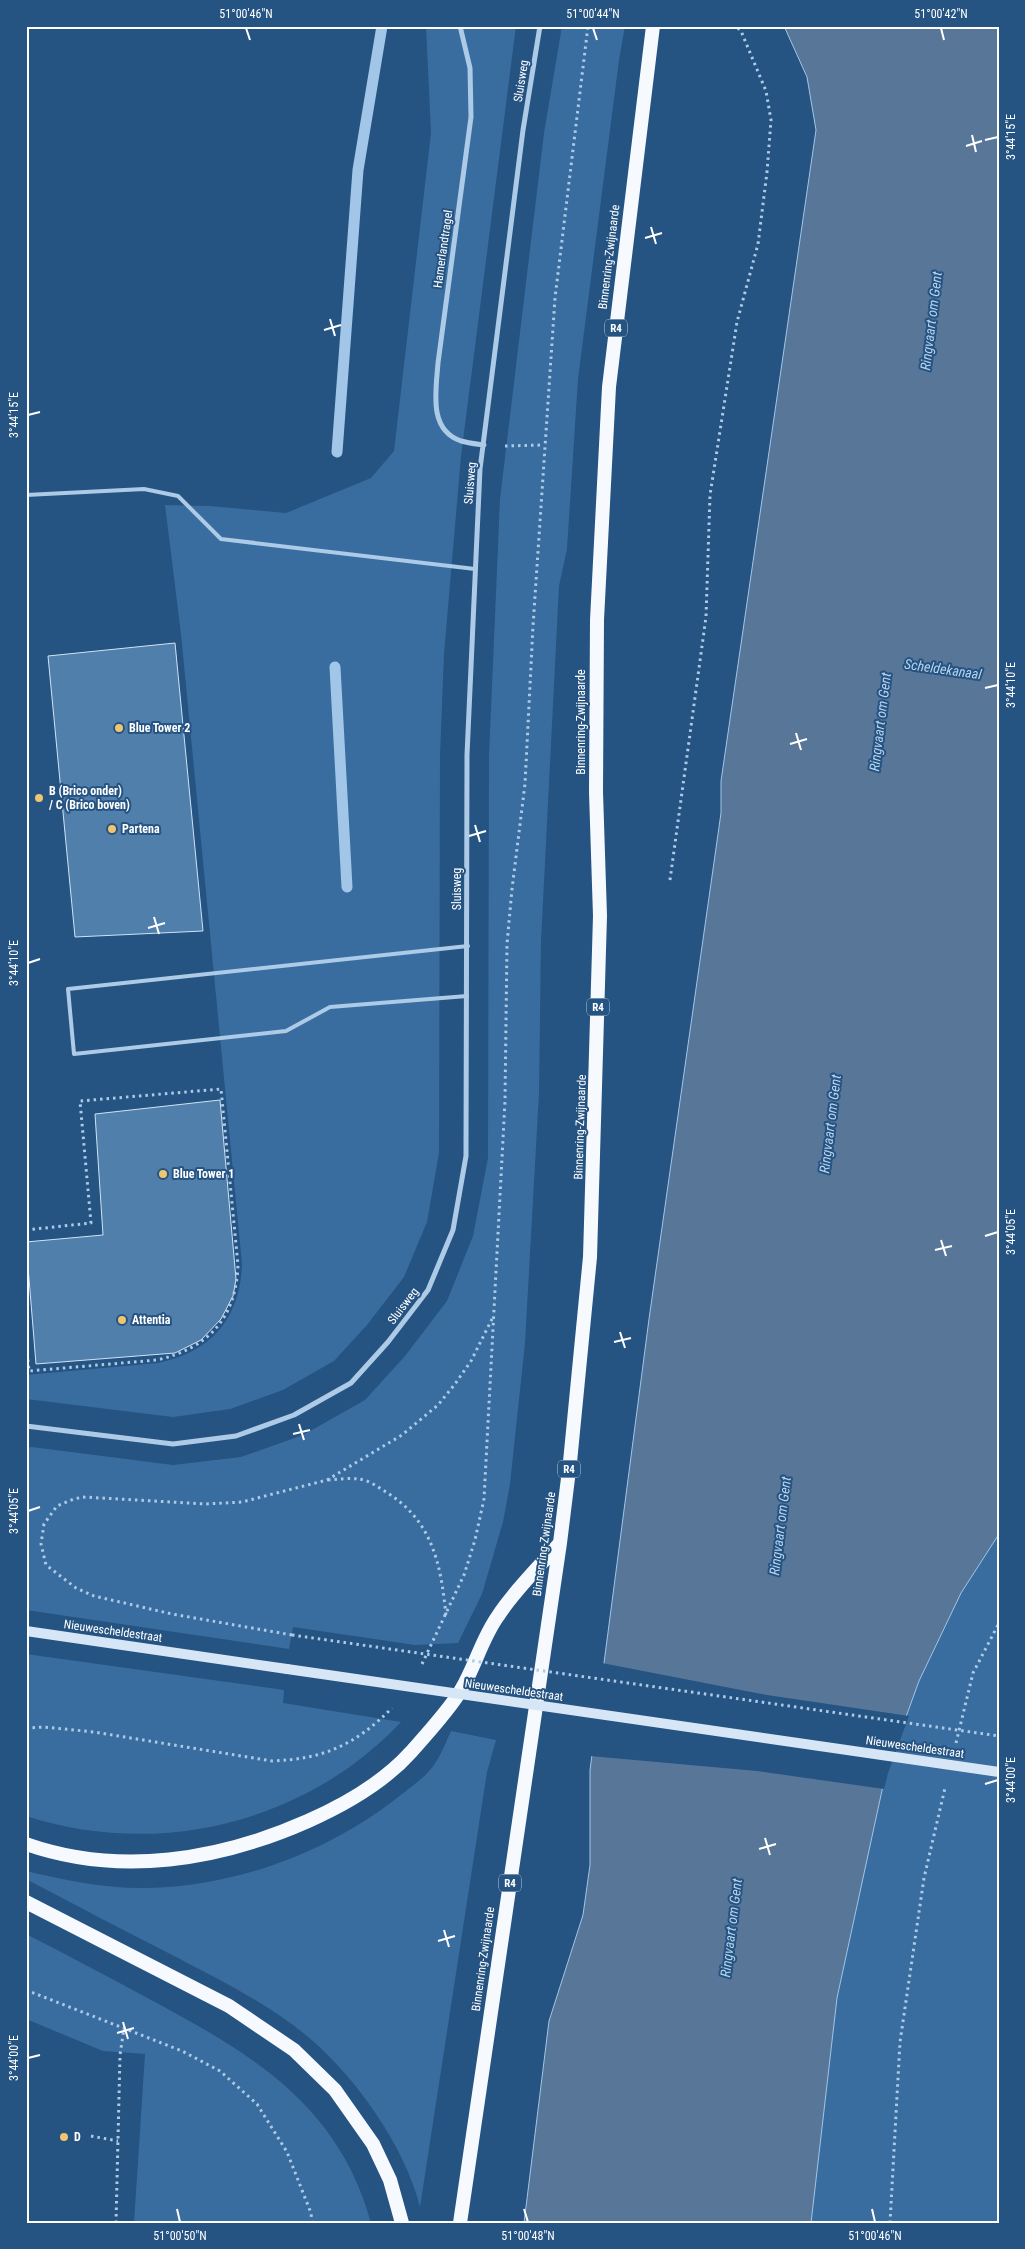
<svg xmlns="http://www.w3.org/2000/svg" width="1025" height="2249" font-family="'Roboto Condensed',sans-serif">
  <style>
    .green { fill: #396d9f }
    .water { fill: #587798; stroke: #a1c6e8 }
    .pier { fill: #255382 }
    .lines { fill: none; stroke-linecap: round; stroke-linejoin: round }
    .stream { stroke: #a1c6e8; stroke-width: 11 }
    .building { fill: #517fac; stroke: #d0e3f5 }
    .path { stroke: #adcae7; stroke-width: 3; stroke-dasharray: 2.5 4; stroke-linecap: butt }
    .service { stroke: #adcae7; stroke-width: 4 }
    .minor { stroke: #adcae7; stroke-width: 5 }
    .secondary { stroke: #d6e6f6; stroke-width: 10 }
    .trunk { stroke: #f6fafe; stroke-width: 14 }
    .path-bridge { stroke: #adcae7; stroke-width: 3; stroke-dasharray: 2.5 4; stroke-linecap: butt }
    .secondary-bridge { stroke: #d6e6f6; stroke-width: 10 }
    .ticks { fill: none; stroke: #fff; stroke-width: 2 }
    .poi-dot { fill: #f1c471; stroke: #255382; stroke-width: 2 }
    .labels { text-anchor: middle; stroke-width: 4; stroke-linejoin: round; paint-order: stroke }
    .shield { fill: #255382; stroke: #becbda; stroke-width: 1 }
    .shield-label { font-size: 11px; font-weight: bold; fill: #fff }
    .street-label { font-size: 12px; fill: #fff; stroke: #255382 }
    .poi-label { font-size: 12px; font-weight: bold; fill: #fff; stroke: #255382; text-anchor: start }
    .water-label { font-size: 14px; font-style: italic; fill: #b8d4ee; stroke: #255382 }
    .neatline { fill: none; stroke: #fff; stroke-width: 2 }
    .ticks-label { font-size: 12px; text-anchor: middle; fill: #fff }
  </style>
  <rect width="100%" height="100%" fill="#255382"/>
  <!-- green -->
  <path class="green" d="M 426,26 L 516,26 L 461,456 L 444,654 L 440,755 L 439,1153 L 427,1222 L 404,1277 L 367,1325 L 334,1361 L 283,1390 L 230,1409 L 173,1417 L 26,1399 L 26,1375 L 158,1363 C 211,1352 240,1319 242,1264 L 181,634 L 165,505 L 210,506 L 286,513 L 371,478 L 394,451 L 431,133 Z
    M 562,26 L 625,26 L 619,60 L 578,379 L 567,549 L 559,586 L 541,941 L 539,1093 L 525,1343 L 510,1484 L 503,1522 L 482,1594 L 458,1643 L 415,1645 L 293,1627 L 289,1649 L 26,1610 L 26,1448 L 32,1447 L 173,1465 L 241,1457 L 303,1435 L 365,1400 L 405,1356 L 447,1301 L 473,1236 L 488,1158 L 489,756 L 500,499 L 544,133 Z
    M 999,1534 L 999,2223 L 811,2223 L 837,1998 L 886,1772 L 919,1681 L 961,1592 Z
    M 26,1654 L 284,1690 L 283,1703 L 401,1722 C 306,1823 158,1859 26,1816 Z
    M 451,1731 L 496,1740 L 487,1772 L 420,2207 C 405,2146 355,2076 307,2036 C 270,2005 220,1980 178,1958 C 127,1932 77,1906 26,1879 L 26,1871 C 65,1880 106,1889 147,1888 C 237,1886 326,1853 397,1798 C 409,1788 425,1778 434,1765 C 441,1755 446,1742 451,1731 Z
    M 26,1934 C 69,1956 111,1978 153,2001 C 254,2055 339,2106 371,2223 L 134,2223 L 145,2054 L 103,2051 L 26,2019 Z"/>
  <!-- water -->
  <path class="water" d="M 784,26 L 999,26 L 999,1534 L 961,1593 L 919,1681 L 886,1772 L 837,1998 L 811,2223 L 524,2223 L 549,2021 L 583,1915 L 590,1865 L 590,1770 L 649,1319 L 721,813 L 721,781 L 816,130 L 807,77 Z"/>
  <!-- pier -->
  <path class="pier" d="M 602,1663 L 767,1695 L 909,1716 L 888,1773 L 884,1789 L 757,1771 L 590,1756 Z"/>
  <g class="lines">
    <!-- stream -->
    <path class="stream" d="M 337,452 L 358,170 L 382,26
      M 335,667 L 347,887"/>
  </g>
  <!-- building -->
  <path class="building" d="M 175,643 L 203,931 L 75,937 L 48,656 Z
    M 220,1100 L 236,1279 L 233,1296 L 221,1319 L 201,1340 L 175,1353 L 36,1364 L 26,1242 L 103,1235 L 95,1114 Z"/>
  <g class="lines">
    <!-- path -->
    <path class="path" d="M 505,446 L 544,445
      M 670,880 L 706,617 L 710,495 L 737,322 L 758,244 L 767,172 L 771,120 L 766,91 L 741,31 L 736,26
      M 26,1230 L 91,1223 L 80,1101 L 221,1089 L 238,1265 C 236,1318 209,1348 157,1360 L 29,1371 L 26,1342
      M 328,1480 C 338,1479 349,1478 358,1479 C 367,1479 378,1487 386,1492 C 433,1521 441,1565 446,1616
      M 292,1635 L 172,1614 L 94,1596 L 76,1588 L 46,1565 L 41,1544 L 44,1524 L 57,1506 L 74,1499 L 83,1497 L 206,1504 L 242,1502 L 327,1480 L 402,1435 L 438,1405 L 455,1384 L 471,1361 L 492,1319
      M 422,1664 L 464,1575 L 475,1540 L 484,1499 L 505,1101 L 507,944 L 512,889 L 525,784 L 533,626 L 555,298 L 588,26
      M 26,1728 L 44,1727 L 94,1732 L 272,1761 C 324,1759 355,1745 392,1708
      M 956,1743 L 973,1673 L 999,1623
      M 26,1990 L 182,2051 L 220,2071 L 257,2104 L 287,2152 L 311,2213 L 312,2223
      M 91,2136 L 118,2141
      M 116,2223 L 120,2055 L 124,2028
      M 890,2223 L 900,2042 L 924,1878 L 945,1788"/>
    <!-- service -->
    <path class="service" d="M 26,495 L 144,489 L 178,496 L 221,539 L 475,569
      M 467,996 L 330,1007 L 286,1031 L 74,1054 L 68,989 L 468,946"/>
    <!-- minor -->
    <path class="minor" d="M 460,26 L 470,68 L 471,117 L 438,363 C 436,391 428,430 461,441 C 468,443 477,444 484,445
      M 26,1426 L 173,1444 L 236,1436 L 294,1415 L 351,1383 L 388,1342 L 428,1290 L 453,1230 L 466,1156 L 467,755 L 480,469 L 523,130 L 540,26"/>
    <!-- secondary -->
    <path class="secondary" d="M 26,1631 L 287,1669"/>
    <!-- trunk -->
    <path class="trunk" d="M 26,1844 C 120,1877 220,1860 308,1821 C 344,1805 385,1781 411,1752 C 426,1735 450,1709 461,1690 C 475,1667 482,1638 498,1616 C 513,1592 540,1566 559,1544
      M 26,1902 L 229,2006 L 294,2050 L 335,2090 L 373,2144 L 390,2180 L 402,2223
      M 460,2223 L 560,1543 L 570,1462 L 590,1257 L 600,916 L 596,792 L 597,620 L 609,387 L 653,26"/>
    <!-- path-bridge -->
    <path class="path-bridge" d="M 292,1635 L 999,1736"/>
    <!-- secondary-bridge -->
    <path class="secondary-bridge" d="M 287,1669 L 999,1772"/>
  </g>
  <!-- ticks -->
  <path class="ticks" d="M 246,28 L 250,40M 593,28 L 597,40M 941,28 L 944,40M 972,135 L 976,152M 985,140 L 998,137M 966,146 L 982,141M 651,227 L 656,244M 645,238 L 662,233M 330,319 L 335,336M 324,330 L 341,325M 28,415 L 40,412M 985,688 L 998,685M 796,733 L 801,750M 790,744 L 807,739M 475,825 L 480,842M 469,836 L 486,831M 154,917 L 159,934M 148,928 L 165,923M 28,963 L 40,959M 985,1236 L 998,1232M 941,1240 L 946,1256M 935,1250 L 952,1246M 620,1332 L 625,1348M 614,1342 L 631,1338M 299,1424 L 304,1440M 293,1434 L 310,1430M 28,1511 L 40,1507M 985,1784 L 998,1780M 765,1838 L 770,1855M 759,1849 L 776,1844M 444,1930 L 449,1947M 438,1941 L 455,1936M 123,2022 L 128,2039M 117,2033 L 134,2028M 28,2058 L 40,2055M 177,2209 L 180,2222M 524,2209 L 528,2222M 872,2209 L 875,2222"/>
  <!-- markers -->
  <g class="poi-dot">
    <circle cx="119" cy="728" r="5"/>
    <circle cx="39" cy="798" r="5"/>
    <circle cx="112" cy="829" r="5"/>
    <circle cx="163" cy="1174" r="5"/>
    <circle cx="122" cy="1320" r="5"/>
    <circle cx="64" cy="2137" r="5"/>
  </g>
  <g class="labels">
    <!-- shield labels -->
    <g class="shield">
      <rect x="605" y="319.5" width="22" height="17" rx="4"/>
      <rect x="587" y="998.5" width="22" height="17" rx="4"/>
      <rect x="558" y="1460.5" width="22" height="17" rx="4"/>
      <rect x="499" y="1874.5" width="22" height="17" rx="4"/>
    </g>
    <g class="shield-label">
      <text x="616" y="332">R4</text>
      <text x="598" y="1011">R4</text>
      <text x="569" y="1473">R4</text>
      <text x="510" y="1887">R4</text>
    </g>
    <!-- street labels -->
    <g class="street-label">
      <text transform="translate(521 81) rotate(-81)" y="4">Sluisweg</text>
      <text transform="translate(443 249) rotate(-82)" y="4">Hamerlandtragel</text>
      <text transform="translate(609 257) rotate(-83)" y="4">Binnenring-Zwijnaarde</text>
      <text transform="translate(470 483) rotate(-85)" y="4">Sluisweg</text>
      <text transform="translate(581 722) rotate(-90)" y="4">Binnenring-Zwijnaarde</text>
      <text transform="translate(457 889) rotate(-90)" y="4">Sluisweg</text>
      <text transform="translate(580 1127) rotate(-88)" y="4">Binnenring-Zwijnaarde</text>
      <text transform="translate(403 1306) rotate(-53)" y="4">Sluisweg</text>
      <text transform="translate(544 1544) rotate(-82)" y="4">Binnenring-Zwijnaarde</text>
      <text transform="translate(113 1631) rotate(8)" y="4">Nieuwescheldestraat</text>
      <text transform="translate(514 1690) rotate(8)" y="4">Nieuwescheldestraat</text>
      <text transform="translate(915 1747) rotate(8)" y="4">Nieuwescheldestraat</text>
      <text transform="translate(483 1959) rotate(-82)" y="4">Binnenring-Zwijnaarde</text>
    </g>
    <!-- poi labels -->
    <g class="poi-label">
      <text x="129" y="732">Blue Tower 2</text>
      <text x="49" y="795">B (Brico onder)<tspan x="49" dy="14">/ C (Brico boven)</tspan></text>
      <text x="122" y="833">Partena</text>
      <text x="173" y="1178">Blue Tower 1</text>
      <text x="132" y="1324">Attentia</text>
      <text x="74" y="2141">D</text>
    </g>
    <!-- water labels -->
    <g class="water-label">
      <text transform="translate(931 321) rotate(-83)" y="5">Ringvaart om Gent</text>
      <text transform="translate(943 669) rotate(8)" y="5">Scheldekanaal</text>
      <text transform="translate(880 722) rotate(-83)" y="5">Ringvaart om Gent</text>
      <text transform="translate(830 1124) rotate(-83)" y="5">Ringvaart om Gent</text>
      <text transform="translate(780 1526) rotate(-83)" y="5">Ringvaart om Gent</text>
      <text transform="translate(731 1928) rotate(-83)" y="5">Ringvaart om Gent</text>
    </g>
  </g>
  <!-- border -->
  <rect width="1025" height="2249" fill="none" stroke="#255382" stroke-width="55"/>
  <rect x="28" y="28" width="970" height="2194" class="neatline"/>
  <g class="ticks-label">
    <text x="246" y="18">51°00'46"N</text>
    <text x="593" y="18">51°00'44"N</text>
    <text x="941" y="18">51°00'42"N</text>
    <text transform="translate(1011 137) rotate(-90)" y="4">3°44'15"E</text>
    <text transform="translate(14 415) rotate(-90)" y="4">3°44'15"E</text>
    <text transform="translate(1011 685) rotate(-90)" y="4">3°44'10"E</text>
    <text transform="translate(14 963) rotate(-90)" y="4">3°44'10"E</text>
    <text transform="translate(1011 1232) rotate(-90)" y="4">3°44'05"E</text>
    <text transform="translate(14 1511) rotate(-90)" y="4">3°44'05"E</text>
    <text transform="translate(1011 1780) rotate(-90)" y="4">3°44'00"E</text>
    <text transform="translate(14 2058) rotate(-90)" y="4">3°44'00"E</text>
    <text x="180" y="2240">51°00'50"N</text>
    <text x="528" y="2240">51°00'48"N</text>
    <text x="875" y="2240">51°00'46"N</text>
  </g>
</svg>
